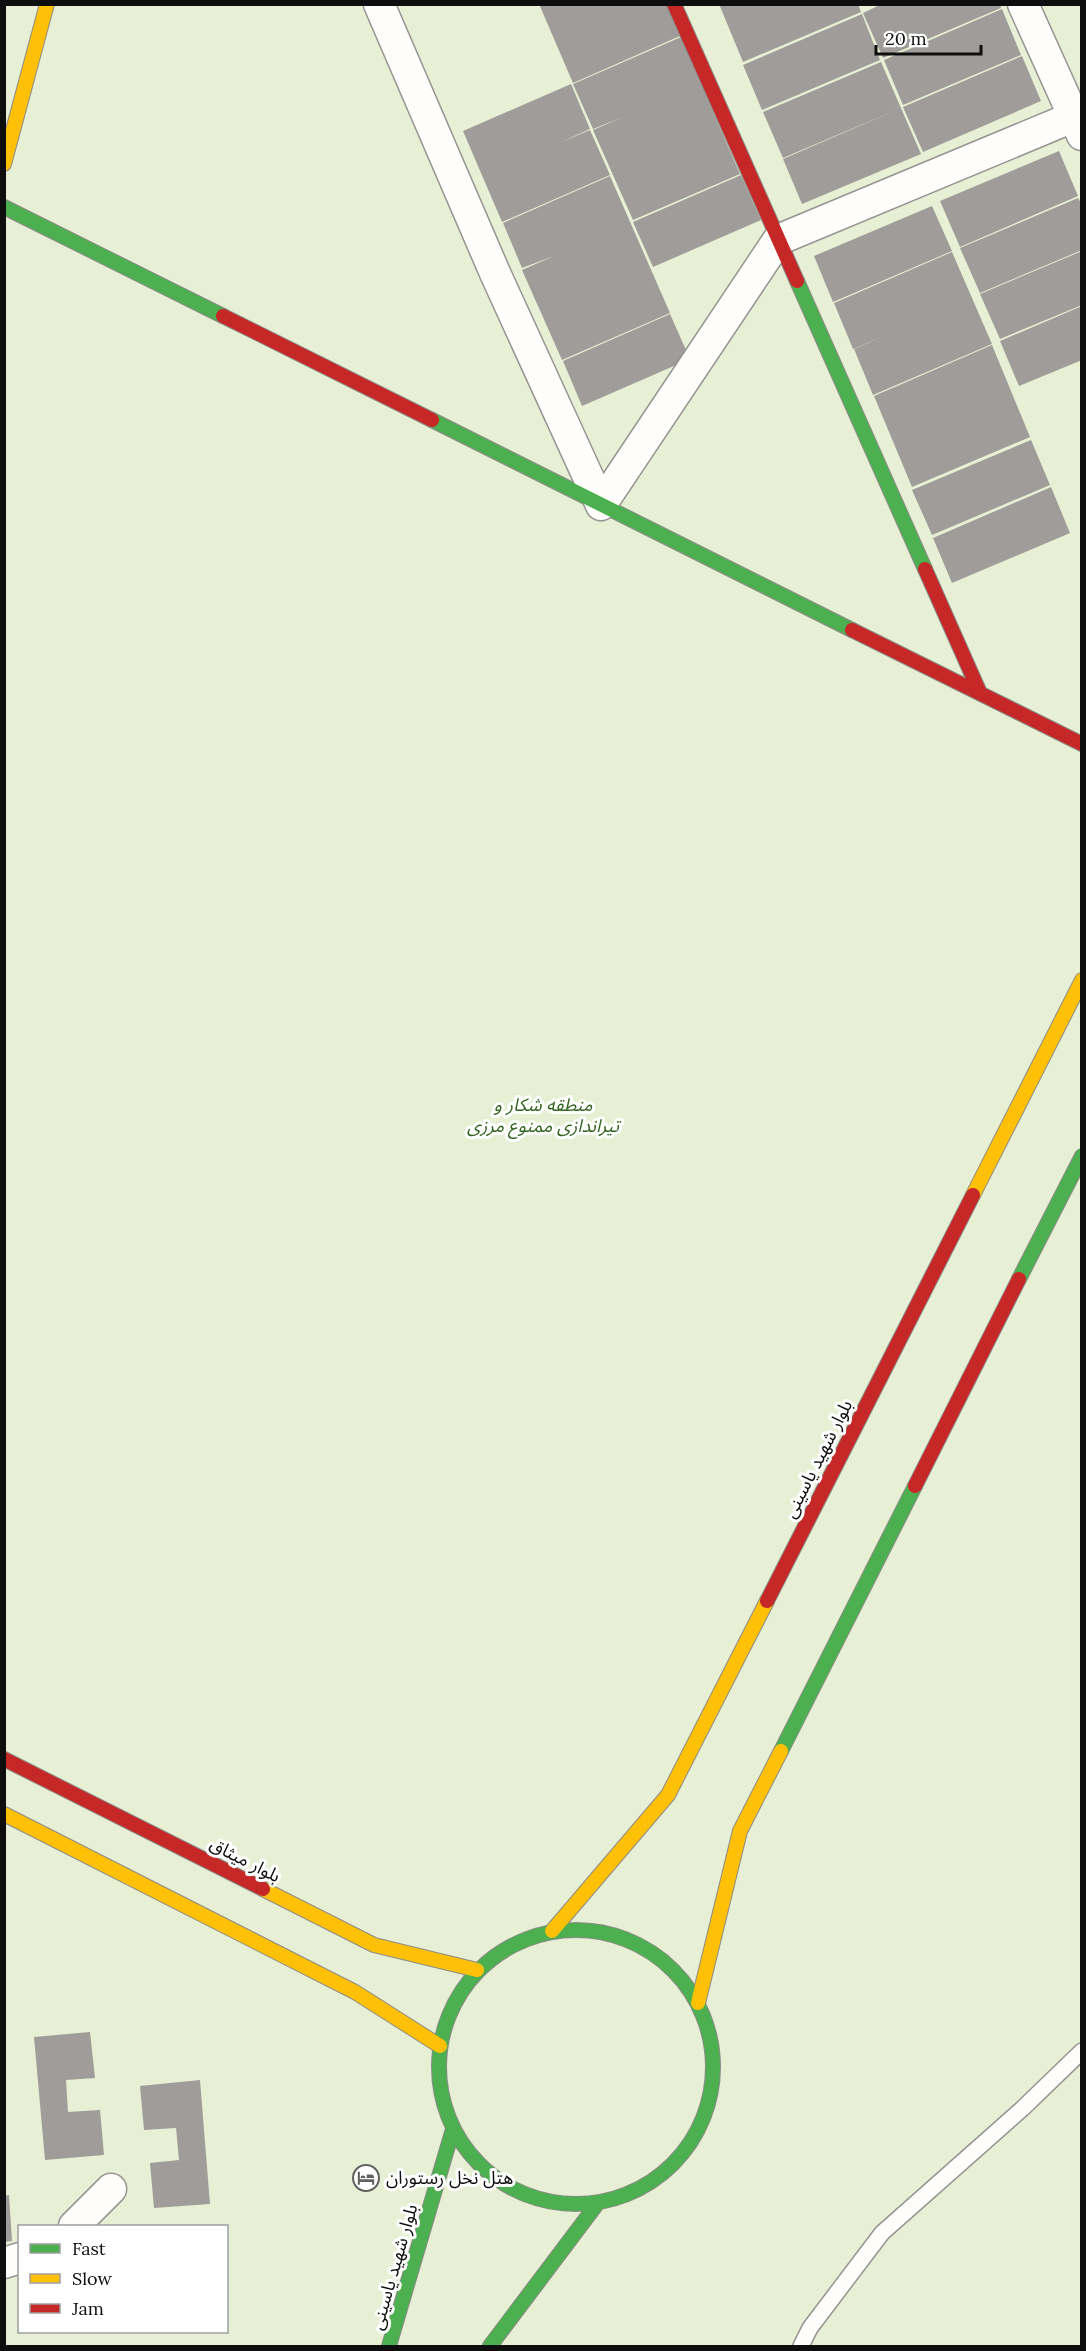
<svg xmlns="http://www.w3.org/2000/svg" width="1086" height="2351" font-family="Lora,'Noto Sans Arabic',serif">
  <style>
    .green { fill: #e7f0d4; fill-rule: evenodd }
    .building { fill: #9f9c99 }
    .lines { fill: none; stroke-linecap: round; stroke-linejoin: round }
    .lane-casing { stroke: #959492; stroke-width: 18 }
    .street-casing { stroke: #959492; stroke-width: 33 }
    .fast-casing { stroke: #8c8a88; stroke-width: 16 }
    .slow-casing { stroke: #8c8a88; stroke-width: 16 }
    .jam-casing { stroke: #8c8a88; stroke-width: 16 }
    .lane { stroke: #fffefd; stroke-width: 15 }
    .street { stroke: #fffefd; stroke-width: 30 }
    .fast { stroke: #4caf50; stroke-width: 14 }
    .slow { stroke: #ffc107; stroke-width: 14 }
    .jam { stroke: #c62828; stroke-width: 14 }
    .labels { text-anchor: middle; stroke-width: 6; stroke-linejoin: round; paint-order: stroke }
    .park-label { font-size: 18px; font-style: italic; fill: #346520; stroke: #fff }
    .street-label { font-size: 18px; fill: #0e0e0e; stroke: #fff }
    .poi-label { font-size: 18px; fill: #0e0e0e; stroke: #fff; text-anchor: start }
  </style>
  <rect width="100%" height="100%" fill="#fcf9f4"/>
  <!-- green -->
  <path class="green" d="M 5,5 L 1081,5 L 1081,2346 L 5,2346 ZM 20,2226 L 226,2226 L 226,2332 L 20,2332 Z"/>
  <!-- building -->
  <path class="building" d="M 539,4 L 666,4 L 680,36 L 573,83 Z
    M 719,4 L 858,4 L 861,12 L 743,62 Z
    M 882,4 L 1000,4 L 1001,8 L 883,58 L 863,13 Z
    M 1002,9 L 1021,55 L 903,105 L 884,60 Z
    M 862,14 L 880,60 L 762,110 L 743,65 Z
    M 681,37 L 740,174 L 633,220 L 593,130 L 623,117 L 593,129 L 573,84 Z
    M 1022,56 L 1041,101 L 923,152 L 903,107 Z
    M 881,62 L 901,108 L 783,158 L 763,112 Z
    M 571,84 L 590,129 L 559,143 L 590,130 L 610,175 L 502,222 L 463,131 Z
    M 901,108 L 921,154 L 802,204 L 783,159 Z
    M 1059,151 L 1078,196 L 960,247 L 940,201 Z
    M 741,175 L 761,220 L 653,267 L 633,222 Z
    M 610,176 L 670,313 L 562,360 L 522,270 L 554,256 L 522,268 L 503,223 Z
    M 1078,198 L 1082,205 L 1082,250 L 980,293 L 960,248 Z
    M 932,206 L 952,251 L 833,302 L 814,256 Z
    M 1082,251 L 1082,305 L 1000,339 L 980,294 Z
    M 952,252 L 992,344 L 873,395 L 854,349 L 886,335 L 853,349 L 834,303 Z
    M 1082,306 L 1082,360 L 1019,386 L 1000,341 Z
    M 670,314 L 690,359 L 582,406 L 563,361 Z
    M 992,345 L 1030,437 L 912,487 L 874,396 Z
    M 1031,440 L 1050,485 L 932,535 L 912,490 Z
    M 1051,487 L 1070,533 L 952,583 L 933,538 Z
    M 90,2032 L 95,2078 L 66,2080 L 68,2112 L 100,2110 L 104,2155 L 45,2160 L 34,2037 Z
    M 200,2080 L 210,2204 L 154,2208 L 150,2163 L 179,2160 L 176,2128 L 144,2130 L 140,2086 Z
    M 9,2195 L 12,2241 L 4,2242 L 4,2196 Z"/>
  <g class="lines">
    <defs>
      <path id="lane" d="M 801,2346 L 810,2328 L 882,2233 L 1023,2108 L 1082,2051"/>
      <path id="street" d="M 379,4 L 495,273 L 601,505
        M 1023,4 L 1082,135
        M 601,505 L 778,240 L 1073,117
        M 74,2226 L 111,2189
        M 4,2263 L 20,2258"/>
      <path id="fast" d="M 4,207 L 223,316
        M 797,281 L 925,569
        M 432,420 L 852,630
        M 1019,1279 L 1082,1156
        M 781,1751 L 915,1486
        M439 2067a137 137 0 1 1 274 0a137 137 0 1 1-274 0Z
        M 389,2346 L 453,2129
        M 490,2346 L 597,2204"/>
      <path id="slow" d="M 4,164 L 47,4
        M 973,1195 L 1082,980
        M 4,1814 L 355,1992 L 440,2046
        M 263,1889 L 374,1945 L 477,1970
        M 552,1931 L 668,1795 L 767,1601
        M 698,2003 L 740,1831 L 781,1751"/>
      <path id="jam" d="M 674,4 L 797,281
        M 223,316 L 432,420
        M 925,569 L 980,693
        M 852,630 L 1082,744
        M 915,1486 L 1019,1279
        M 767,1601 L 973,1195
        M 4,1759 L 263,1889"/>
    </defs>
    <!-- lane casing -->
    <use href="#lane" class="lane-casing"/>
    <!-- street casing -->
    <use href="#street" class="street-casing"/>
    <!-- fast casing -->
    <use href="#fast" class="fast-casing"/>
    <!-- slow casing -->
    <use href="#slow" class="slow-casing"/>
    <!-- jam casing -->
    <use href="#jam" class="jam-casing"/>
    <!-- lane -->
    <use href="#lane" class="lane"/>
    <!-- street -->
    <use href="#street" class="street"/>
    <!-- fast -->
    <use href="#fast" class="fast"/>
    <!-- slow -->
    <use href="#slow" class="slow"/>
    <!-- jam -->
    <use href="#jam" class="jam"/>
  </g>
  <!-- icons -->
  <defs>
    <symbol id="hotel-ring" viewBox="-11 -11 22 22"><circle r="9.5" fill="#fff" stroke="#61605e" stroke-width="1.5"/><path d="M-6-4.5h1.5V1H6V5H4.5V3h-9V5H-6ZM-4 0a1.8 1.8 0 1 1 3.6 0ZM.5 0V-2.5h3Q6-2.5 6 0Z" fill="#61605e"/></symbol>
  </defs>
  <g fill-rule="evenodd">
    <use href="#hotel-ring" x="351" y="2163" width="30" height="30"/>
  </g>
  <g class="labels">
    <!-- park labels -->
    <g class="park-label">
      <text x="543" y="1111">منطقه شکار و<tspan x="543" dy="21">تیراندازی ممنوع مرزی</tspan></text>
    </g>
    <!-- street labels -->
    <g class="street-label">
      <text transform="translate(818 1459) rotate(-63)" y="6">بلوار شهید یاسینی</text>
      <text transform="translate(245 1860) rotate(27)" y="6">بلوار میثاق</text>
      <text transform="translate(394 2267) rotate(-74)" y="6">بلوار شهید یاسینی</text>
    </g>
    <!-- poi labels -->
    <g class="poi-label">
      <text x="386" y="2184">هتل نخل رستوران</text>
    </g>
  </g>
  <!-- border -->
  <rect width="1086" height="2351" fill="none" stroke="#0e0e0e" stroke-width="12"/>
  <!-- legend -->
  <rect x="18" y="2225" width="210" height="108" fill="#ffffff" stroke="#9f9f9f" stroke-width="1.5"/>
  <rect x="30" y="2244" width="30" height="9" fill="#4caf50" stroke="#9f9f9f" stroke-width="1.5"/>
  <text x="72" y="2255" font-size="18" fill="#0e0e0e">Fast</text>
  <rect x="30" y="2274" width="30" height="9" fill="#ffc107" stroke="#9f9f9f" stroke-width="1.5"/>
  <text x="72" y="2285" font-size="18" fill="#0e0e0e">Slow</text>
  <rect x="30" y="2304" width="30" height="9" fill="#c62828" stroke="#9f9f9f" stroke-width="1.5"/>
  <text x="72" y="2315" font-size="18" fill="#0e0e0e">Jam</text>
  <!-- scale -->
  <path d="M876 45v9h105v-9" fill="none" stroke="#0e0e0e" stroke-width="3"/>
  <text x="885" y="45" font-size="18" fill="#0e0e0e" stroke="#ffffff" stroke-width="4.5" paint-order="stroke">20 m</text>
</svg>
